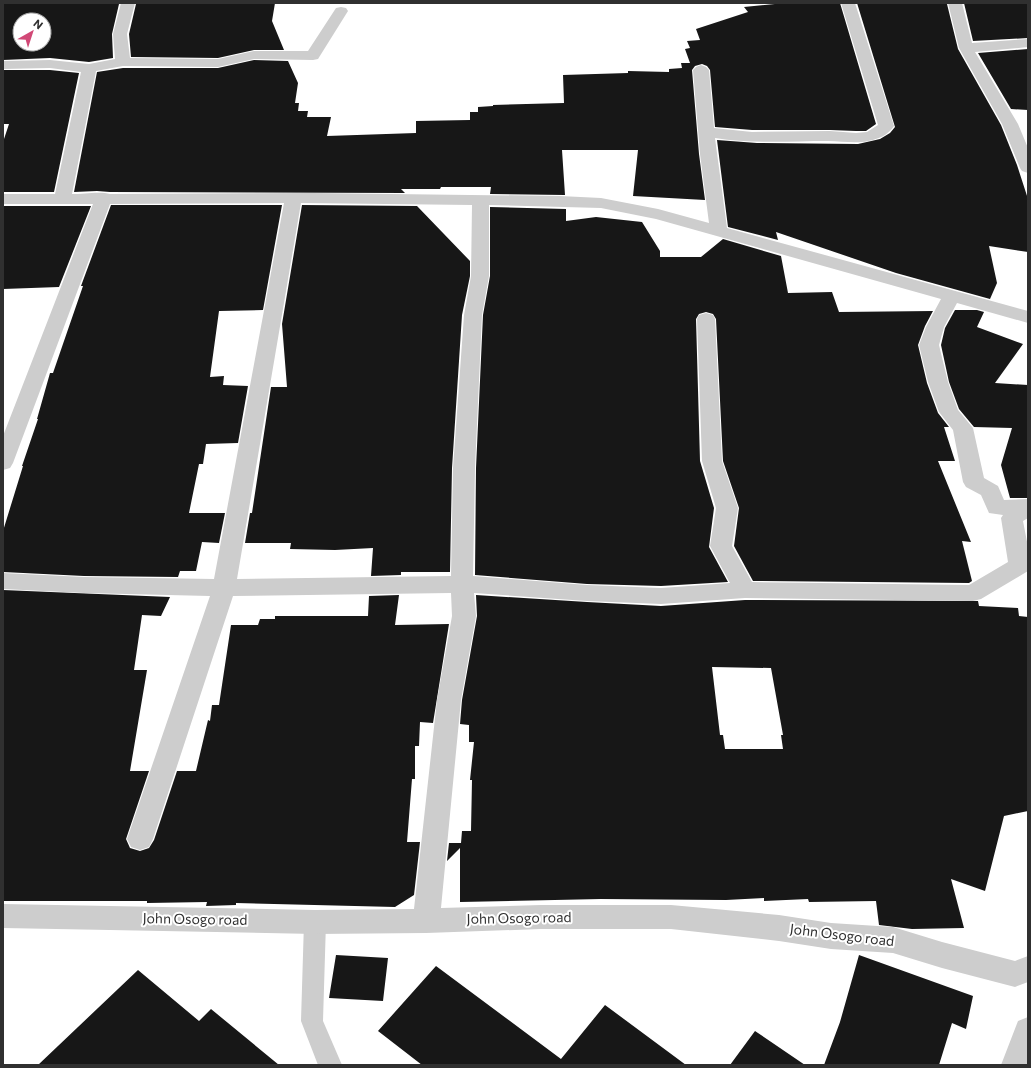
<svg xmlns="http://www.w3.org/2000/svg" width="1031" height="1068" font-family="Commissioner,sans-serif">
  <style>
    .building { fill: #171717; fill-rule: evenodd }
    .lines { fill: none; stroke-linecap: round; stroke-linejoin: round }
    .lane { fill: #cdcdcd; fill-rule: evenodd }
    .street { fill: #cdcdcd; fill-rule: evenodd }
    .labels { text-anchor: middle; stroke-width: 4; stroke-linejoin: round; paint-order: stroke }
    .near-street-label { font-size: 14px; fill: #303030; stroke: #fff }
  </style>
  <rect width="100%" height="100%" fill="#fff"/>
  <!-- building -->
  <path class="building" d="M 3,3 L 117,3 L 117,4 L 119,4 L 112,34 L 113,58 L 89,62 L 50,58 L 3,60 ZM 20,20 L 44,20 L 44,44 L 20,44 Z
    M 182,3 L 275,3 L 272,21 L 284,50 L 254,50 L 218,58 L 131,57 L 129,34 L 136,4 Z
    M 785,3 L 840,3 L 876,124 L 866,131 L 856,131 L 830,130 L 752,130 L 715,127 L 710,70 L 707,66 L 702,64 L 695,66 L 692,70 L 699,154 L 705,200 L 633,196 L 638,150 L 562,150 L 565,195 L 490,194 L 491,187 L 441,187 L 440,189 L 401,189 L 405,193 L 110,192 L 97,191 L 74,192 L 97,72 L 123,68 L 218,68 L 254,60 L 288,61 L 298,83 L 295,103 L 299,103 L 298,111 L 308,111 L 307,117 L 331,117 L 327,136 L 416,133 L 416,121 L 470,120 L 470,112 L 478,112 L 478,107 L 493,106 L 493,105 L 564,103 L 563,75 L 628,73 L 628,71 L 669,72 L 669,69 L 682,68 L 681,63 L 690,63 L 685,49 L 690,48 L 687,41 L 700,40 L 696,29 L 748,12 L 744,7 Z
    M 857,3 L 947,4 L 958,49 L 1001,125 L 1017,165 L 1028,199 L 1028,252 L 989,246 L 997,283 L 990,299 L 896,273 L 776,232 L 778,240 L 728,227 L 717,140 L 757,143 L 858,144 L 880,139 L 890,133 L 895,127 Z
    M 964,3 L 1028,4 L 1028,38 L 973,41 Z
    M 1028,49 L 1028,110 L 1011,109 L 978,53 Z
    M 3,70 L 50,70 L 79,73 L 54,192 L 3,192 L 3,142 L 9,124 L 3,124 Z
    M 111,205 L 282,205 L 263,310 L 219,311 L 210,377 L 224,376 L 223,385 L 248,386 L 238,443 L 206,444 L 203,464 L 199,464 L 189,513 L 225,513 L 219,543 L 202,542 L 196,571 L 180,571 L 178,577 L 84,576 L 3,572 L 3,531 L 23,466 L 22,466 L 38,419 L 37,419 L 50,373 L 53,373 L 64,341 L 83,286 L 81,286 Z
    M 302,205 L 417,206 L 470,261 L 470,276 L 462,315 L 452,468 L 450,572 L 401,572 L 401,575 L 371,576 L 373,548 L 335,550 L 290,549 L 291,543 L 245,543 L 250,513 L 252,513 L 271,387 L 287,387 L 282,324 Z
    M 3,206 L 91,206 L 59,287 L 3,289 Z
    M 490,207 L 566,209 L 566,221 L 596,217 L 642,222 L 660,251 L 660,257 L 701,257 L 723,239 L 781,256 L 788,293 L 832,292 L 839,312 L 933,311 L 925,326 L 918,345 L 927,383 L 938,413 L 949,427 L 944,427 L 955,461 L 938,461 L 971,542 L 962,541 L 972,581 L 969,583 L 753,581 L 734,546 L 739,508 L 723,461 L 716,319 L 713,314 L 706,312 L 699,314 L 696,319 L 700,461 L 714,508 L 709,547 L 728,582 L 661,586 L 587,584 L 475,575 L 476,468 L 483,315 L 490,276 Z
    M 955,310 L 977,310 L 984,312 L 977,327 L 1023,344 L 995,383 L 1028,385 L 1028,498 L 1010,498 L 1001,465 L 1012,428 L 974,427 L 959,409 L 949,382 L 941,345 L 945,328 Z
    M 3,590 L 170,597 L 161,616 L 142,615 L 134,670 L 147,670 L 130,771 L 149,771 L 126,839 L 130,848 L 140,851 L 149,848 L 154,840 L 177,771 L 196,771 L 208,720 L 210,721 L 212,705 L 219,705 L 231,625 L 258,625 L 260,619 L 275,619 L 275,616 L 368,616 L 369,596 L 399,595 L 395,625 L 449,624 L 433,723 L 420,722 L 419,746 L 415,746 L 415,779 L 412,779 L 407,842 L 420,842 L 414,895 L 395,907 L 236,903 L 236,905 L 206,906 L 207,902 L 147,903 L 147,901 L 3,901 Z
    M 476,595 L 587,602 L 661,606 L 745,600 L 978,601 L 979,606 L 1018,608 L 1019,616 L 1028,617 L 1028,811 L 1004,816 L 985,891 L 951,879 L 964,928 L 912,929 L 879,925 L 876,901 L 809,902 L 808,899 L 764,901 L 764,898 L 726,900 L 601,899 L 460,902 L 460,848 L 447,861 L 449,843 L 461,843 L 462,831 L 471,831 L 472,780 L 470,780 L 474,742 L 469,742 L 469,725 L 460,724 L 462,700 L 477,616 ZM 712,667 L 771,668 L 783,735 L 781,735 L 783,749 L 725,749 L 723,735 L 720,735 Z
    M 336,955 L 388,958 L 383,1001 L 329,998 Z
    M 859,955 L 973,996 L 966,1029 L 952,1023 L 939,1065 L 824,1065 L 840,1022 Z
    M 436,966 L 561,1059 L 605,1005 L 686,1065 L 422,1065 L 378,1031 Z
    M 138,970 L 199,1021 L 211,1009 L 279,1065 L 38,1065 Z
    M 755,1031 L 805,1065 L 730,1065 Z"/>
  <g class="lines">
    <!-- lane -->
    <path class="lane" d="M 315,912 L 323,915 L 326,922 L 323,1021 L 342,1065 L 318,1065 L 301,1021 L 304,922 L 307,915 Z"/>
    <!-- street -->
    <path class="street" d="M 121,3 L 135,3 L 127,34 L 130,58 L 218,59 L 254,51 L 308,51 L 336,8 L 341,7 L 346,8 L 348,11 L 318,59 L 313,60 L 254,59 L 218,67 L 123,66 L 96,71 L 72,194 C 83,194 101,191 110,194 L 312,193 L 560,196 L 601,198 L 658,209 L 709,223 L 700,154 L 693,70 L 696,67 L 701,65 L 706,67 L 709,70 L 714,128 L 752,132 L 830,131 L 856,133 L 867,132 L 878,125 L 841,3 L 855,3 L 894,126 C 888,135 879,139 868,141 C 855,144 842,141 828,141 C 791,141 752,144 715,138 L 727,228 L 1028,311 L 1028,323 L 957,303 L 944,327 L 939,345 L 948,382 L 958,410 L 973,428 L 984,478 L 998,486 L 1004,500 L 1028,499 L 1028,518 L 1023,521 L 1028,547 L 1028,571 L 981,599 L 973,601 L 745,598 L 661,604 L 587,601 L 474,593 L 476,616 L 461,700 L 441,908 L 541,905 L 671,905 L 779,915 L 831,923 L 893,927 L 942,942 L 1015,961 L 1028,956 L 1028,982 L 1015,987 L 942,968 L 893,953 L 831,949 L 779,941 L 671,929 L 541,929 L 426,933 L 315,934 L 3,928 L 3,904 L 315,910 L 414,909 L 437,700 L 452,616 L 451,593 L 233,596 L 153,839 L 149,847 L 140,850 L 131,847 L 127,839 L 210,596 L 84,593 L 3,589 L 3,573 L 84,577 L 214,579 L 284,203 L 110,204 L 13,463 L 10,468 L 3,470 L 3,436 L 93,204 L 3,204 L 3,194 L 55,194 L 81,72 L 50,68 L 3,69 L 3,61 L 50,60 L 89,64 L 115,59 L 113,34 ZM 301,203 L 472,205 L 471,276 L 464,315 L 453,468 L 451,576 L 237,579 ZM 489,205 L 601,208 L 656,219 L 941,299 L 926,327 L 919,345 L 928,382 L 939,412 L 953,430 L 963,482 L 966,487 L 981,495 L 989,513 L 1003,515 L 1001,518 L 1008,562 L 969,585 L 752,582 L 732,546 L 738,508 L 722,461 L 715,319 L 713,315 L 706,313 L 699,315 L 697,319 L 702,461 L 716,508 L 710,546 L 730,583 L 661,588 L 587,585 L 473,576 L 475,468 L 482,315 L 489,276 Z
      M 948,3 L 962,3 L 972,43 L 1028,39 L 1028,47 L 975,52 L 1018,124 L 1028,148 L 1028,173 L 1022,171 L 1020,168 L 1002,124 L 959,48 Z
      M 1028,1017 L 1028,1065 L 1001,1065 L 1018,1021 Z"/>
  </g>
  <g class="labels">
    <!-- near-street labels -->
    <g class="near-street-label">
      <text transform="translate(519 918) rotate(-1)" y="5">John Osogo road</text>
      <text transform="translate(195 919) rotate(1)" y="5">John Osogo road</text>
      <text transform="translate(842 935) rotate(7)" y="5">John Osogo road</text>
    </g>
  </g>
  <!-- border -->
  <rect width="1031" height="1068" fill="none" stroke="#303030" stroke-width="8"/>
  <!-- north arrow -->
  <g transform="translate(32 32) rotate(39)"><circle r="19" fill="#ffffff" stroke="#acacac"/>
  <path d="M0-3L7 15L0 10L-7 15Z" fill="#d14876"/>
  <text y="-6" font-size="11" font-weight="bold" text-anchor="middle" fill="#303030">N</text>
  </g>
</svg>
